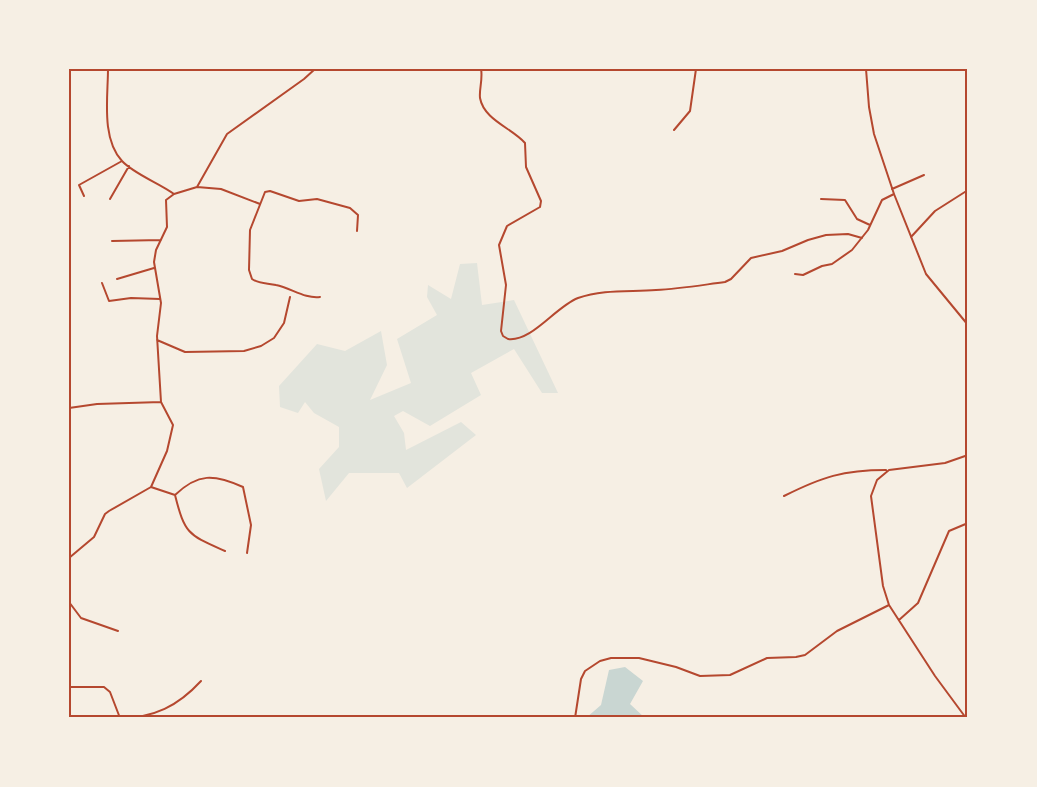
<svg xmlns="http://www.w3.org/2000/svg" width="1037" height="787" font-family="'Libre Baskerville',serif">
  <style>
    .green { fill: #e2e4dc }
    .water { fill: #c9d6d2 }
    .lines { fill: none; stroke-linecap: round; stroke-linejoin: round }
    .minor { stroke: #b5482f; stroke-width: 2 }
    .neatline { fill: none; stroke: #b5482f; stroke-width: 2 }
  </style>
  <rect width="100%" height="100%" fill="#f6efe4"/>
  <!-- green -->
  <path class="green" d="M 477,263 L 482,305 L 514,300 L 558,393 L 542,393 L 514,349 L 471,373 L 481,395 L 430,426 L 403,411 L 394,416 L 404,433 L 406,450 L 461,422 L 476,435 L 407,488 L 399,473 L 349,473 L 326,501 L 319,469 L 339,447 L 339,427 L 314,413 L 305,402 L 298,413 L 280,407 L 279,386 L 317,344 L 345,351 L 381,331 L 387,365 L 370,400 L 411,383 L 397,339 L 437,315 L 427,297 L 428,285 L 451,299 L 460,264 Z"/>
  <!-- water -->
  <path class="water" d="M 625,667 L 643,681 L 630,704 L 645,718 L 586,718 L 601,705 L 609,670 Z"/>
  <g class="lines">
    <!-- minor -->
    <path class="minor" d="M 108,69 C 108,97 101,138 122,161 C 134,174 159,183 174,194
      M 481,69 C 483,79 479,89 480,98 C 484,120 512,128 525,143 L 526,167 L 541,201 L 540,207 L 507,226 L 499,245 L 506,285 L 501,331 L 503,336 L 508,339 C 532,342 555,307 578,298 C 603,289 630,292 656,290 C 679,289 702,285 725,282 L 731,279 L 751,258 L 782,251 L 808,240 L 826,235 L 848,234 L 862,238
      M 866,69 L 869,107 L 874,134 L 894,194 L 926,274 L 968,325
      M 674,130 L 690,111 L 696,69
      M 197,187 L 221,189 L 260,204
      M 892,189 L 924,175
      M 84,196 L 79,185 L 122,161
      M 110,199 L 129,166
      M 821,199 L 845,200 L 857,219 L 870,225
      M 911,237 L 935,211 L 968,190
      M 112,241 L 161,240
      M 795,274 L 803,275 L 822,266 L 832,264 L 852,250 L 868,230 L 882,200 L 894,194
      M 117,279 L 154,268
      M 102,283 L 109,301 L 131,298 L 160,299
      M 320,297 C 305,299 291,288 276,285 C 268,283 259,284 252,279 L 249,270 L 250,230 L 265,192 L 270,191 L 299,201 L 317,199 L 350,208 L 358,215 L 357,231
      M 157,340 L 185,352 L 244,351 L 261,346 L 274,338 L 284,323 L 290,297
      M 69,408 L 97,404 L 161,402
      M 151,487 L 175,495 C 185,535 189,535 225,551
      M 175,495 C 198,473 214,474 243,487 L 251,525 L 247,553
      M 784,496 C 822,477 843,470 886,470
      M 69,558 L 94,537 L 105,514 L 109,511 L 151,487 L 167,451 L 173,425 L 161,402 L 157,336 L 161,303 L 154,262 L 156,250 L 167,227 L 166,200 L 174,194 L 197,187 L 227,134 L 304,79 L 315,69
      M 69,602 L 81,618 L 118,631
      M 899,620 L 918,603 L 949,531 L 968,523
      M 69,687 L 104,687 L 110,692 L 120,718
      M 120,718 C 154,718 178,706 201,681
      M 575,718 L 581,679 L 585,671 L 600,661 L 611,658 L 639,658 L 676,667 L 700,676 L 730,675 L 767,658 L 796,657 L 805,655 L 837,631 L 889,605
      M 966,718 L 935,676 L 889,605 L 883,586 L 871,496 L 877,480 L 889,470 L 945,463 L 968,455"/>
  </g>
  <!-- border -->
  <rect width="1037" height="787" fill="none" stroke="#f6efe4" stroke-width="141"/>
  <rect x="70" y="70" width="896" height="646" class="neatline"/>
</svg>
